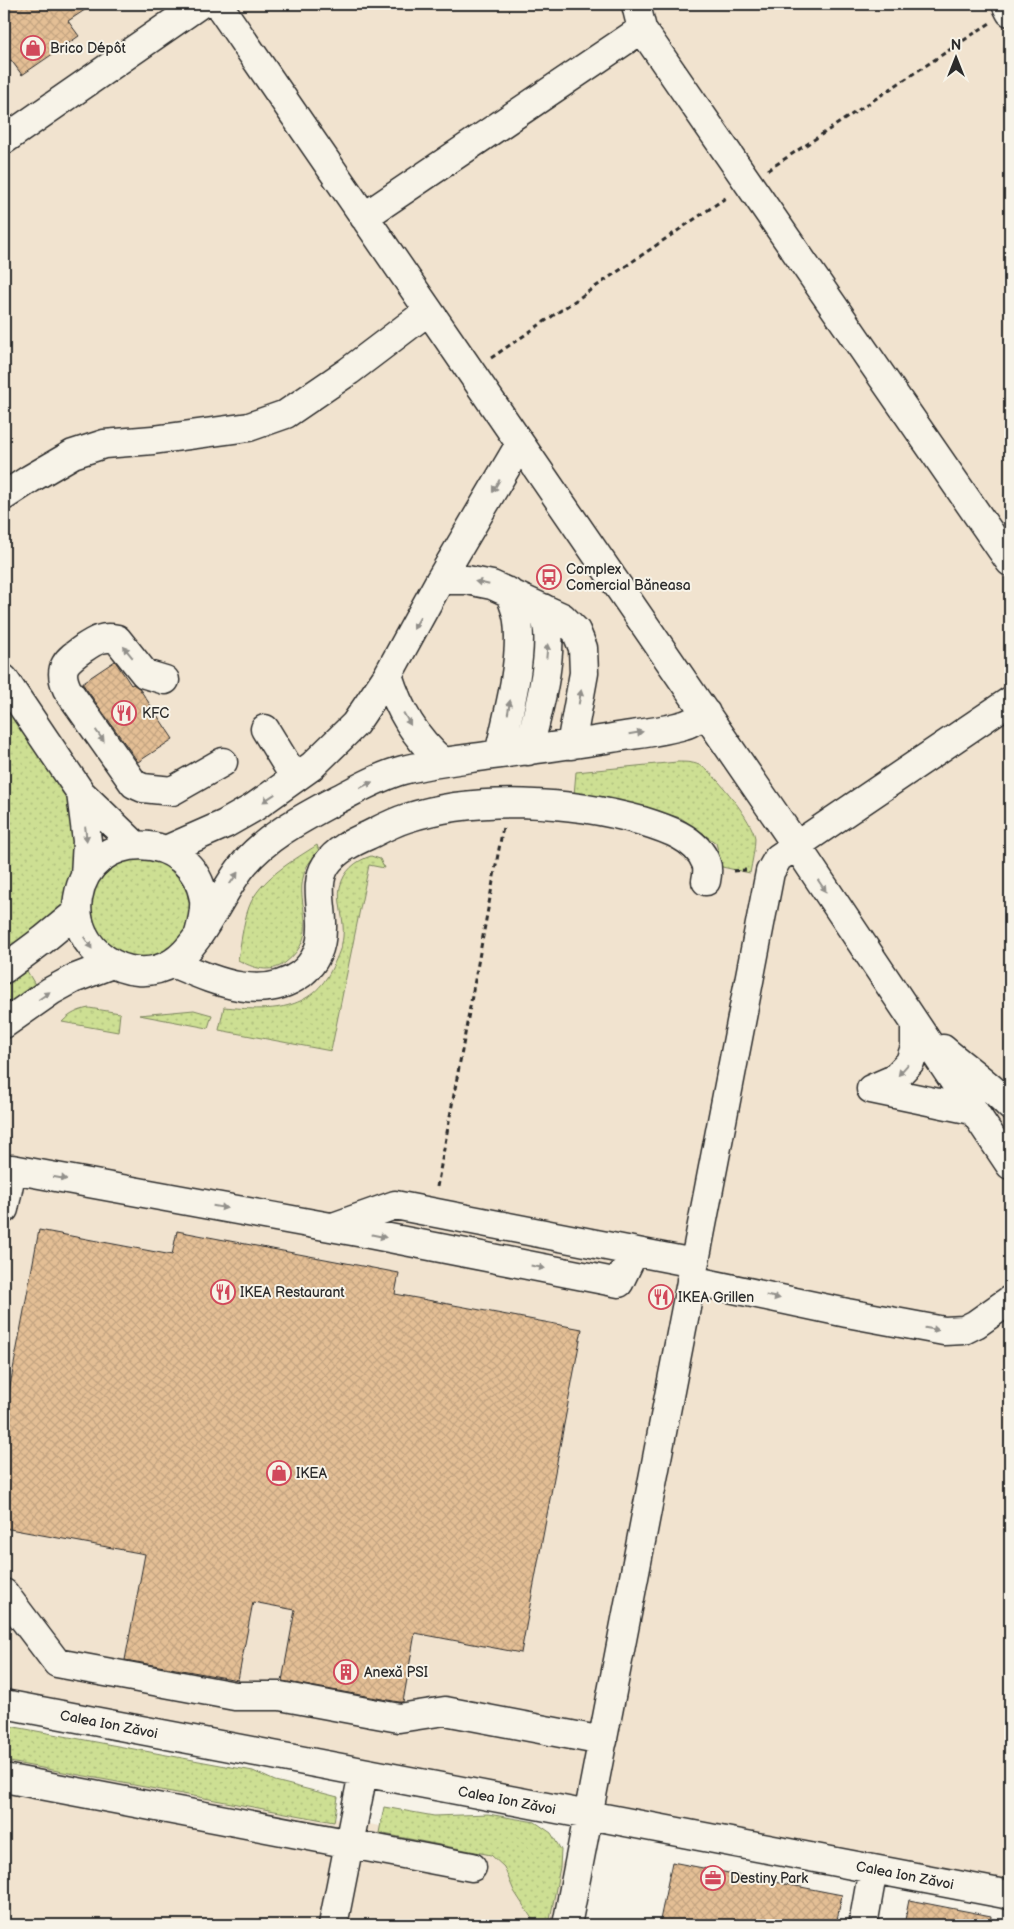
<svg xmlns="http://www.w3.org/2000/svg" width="1014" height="1929" font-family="'Balsamiq Sans',sans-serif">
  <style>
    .built { fill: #f1e3cf }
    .grass { fill: url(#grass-dots); stroke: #7c855f }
    .building { fill: url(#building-cross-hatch); stroke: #2b2b2b }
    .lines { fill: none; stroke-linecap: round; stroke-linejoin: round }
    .minor-casing { stroke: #2b2b2b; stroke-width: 31 }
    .path { stroke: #2b2b2b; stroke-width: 3; stroke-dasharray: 5 4; stroke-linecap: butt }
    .minor { stroke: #f7f3e8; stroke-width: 28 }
    .oneway { fill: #918f8a }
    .labels { text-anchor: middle; stroke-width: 4; stroke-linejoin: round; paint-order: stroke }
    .poi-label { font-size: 14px; fill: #2b2b2b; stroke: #f7f3e8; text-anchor: start }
    .street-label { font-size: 14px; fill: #2b2b2b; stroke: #f7f3e8 }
  </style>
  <defs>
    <pattern id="grass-dots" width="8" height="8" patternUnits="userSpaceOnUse" patternTransform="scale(1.25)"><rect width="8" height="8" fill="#cddf93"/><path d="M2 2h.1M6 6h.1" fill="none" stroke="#b0c07f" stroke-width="1.8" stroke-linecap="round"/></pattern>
    <pattern id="building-cross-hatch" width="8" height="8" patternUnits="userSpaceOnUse" patternTransform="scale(1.25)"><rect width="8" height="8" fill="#e4bf95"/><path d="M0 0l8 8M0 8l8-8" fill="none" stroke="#c4a481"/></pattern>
  </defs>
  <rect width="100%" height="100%" fill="#f7f3e8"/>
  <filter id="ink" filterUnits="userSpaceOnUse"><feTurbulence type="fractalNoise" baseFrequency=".02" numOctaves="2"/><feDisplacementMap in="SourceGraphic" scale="10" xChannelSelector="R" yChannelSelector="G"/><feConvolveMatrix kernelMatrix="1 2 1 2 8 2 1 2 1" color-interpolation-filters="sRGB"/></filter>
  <g filter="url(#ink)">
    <!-- built -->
    <path class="built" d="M 4,4 L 1010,4 L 1010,1895 L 4,1704 Z
      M 4,1752 L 567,1863 L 554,1925 L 4,1925 Z"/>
    <!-- grass -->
    <path class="grass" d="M 4,679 L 81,793 L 78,897 L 4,969 Z
      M 677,762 C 686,762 695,762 703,767 C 717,776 753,822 755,838 C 755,849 752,862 750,873 L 722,867 L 716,843 L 681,818 L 608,799 L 574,795 L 576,772 Z
      M 317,845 L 319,851 C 313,858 306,865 304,874 C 294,907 323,933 285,963 C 270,974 253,968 238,960 C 241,943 243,923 249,907 C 259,879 294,860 317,845 Z
      M 371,856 L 380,859 L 384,868 L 369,865 L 331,1051 L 219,1030 L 224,1007 C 268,1011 312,1013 333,966 C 337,957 342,947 343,937 C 345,920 337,902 340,887 C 344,871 355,861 371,856 Z
      M91 908a50 50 0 1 1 100 0a50 50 0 1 1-100 0Z
      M 27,971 L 37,988 L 4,1011 L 4,987 Z
      M 89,1008 L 120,1013 L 118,1032 L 62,1022 C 70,1014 78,1010 89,1008 Z
      M 194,1010 L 212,1015 L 208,1028 L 139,1015 Z
      M 4,1725 L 253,1771 L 275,1781 L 338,1797 L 334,1822 L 4,1761 Z
      M 384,1807 L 434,1816 L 488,1814 L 535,1822 L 551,1833 L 561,1850 L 560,1867 L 549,1925 L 536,1925 L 514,1891 L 504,1867 L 491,1855 L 379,1833 Z"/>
    <!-- building -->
    <path class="building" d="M 4,4 L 94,4 L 68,21 L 79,36 L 22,75 L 11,60 L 4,65 Z
      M 115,661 L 131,685 L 133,684 L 139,688 L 173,739 L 138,762 L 82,683 Z
      M 39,1230 L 172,1255 L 177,1231 L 399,1273 L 395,1294 L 582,1329 L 521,1653 L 415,1633 L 403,1702 L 399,1702 L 282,1681 L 295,1610 L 253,1602 L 238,1680 L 125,1660 L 145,1554 L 4,1528 L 4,1418 Z
      M 672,1862 L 842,1895 L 836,1925 L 659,1925 Z
      M 909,1900 L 991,1916 L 990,1925 L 904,1925 Z"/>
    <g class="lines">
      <defs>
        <path id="minor" d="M 218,4 L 796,845 L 1010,1165
          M 638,4 L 637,9 L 642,29 L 1010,562
          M 1006,4 L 1010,12
          M 4,140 L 200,4
          M 364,217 L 642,29
          M 4,496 L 30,479 L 73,454 L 104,444 L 153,440 L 249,427 L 286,414 L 349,371 L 428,311
          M 440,580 L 467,580 L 492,585 L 562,617 L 576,631 L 583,648 L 584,673 L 571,745
          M 388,675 C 399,710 415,738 443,762
          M 4,679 L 81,793 L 134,844
          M 165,680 L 145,674 L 117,639 C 103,636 96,640 84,648 C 67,660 57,667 67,689 L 134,784 L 143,788 L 172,791 L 223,762
          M 265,729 L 295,778
          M 528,751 C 537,716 551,666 548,631 C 547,623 544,615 543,608
          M 499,754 C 508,715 523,661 518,621 C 517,611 513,602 509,592
          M 81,793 L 87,841 L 85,876
          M 166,850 L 225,824 L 253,808 L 312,766 L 355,724 L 388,675 L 440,580 L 520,444
          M 199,934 C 202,923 205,911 204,900 C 193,828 89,827 78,898 C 70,949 128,989 172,963 C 200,947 222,890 244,864 C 267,836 305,817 336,800 C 358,789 380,776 403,770 C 430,763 458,760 486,756 C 528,750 570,745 612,738 C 635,734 661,732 684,725 C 692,723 699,717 706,713
          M 172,963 C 213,980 261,1003 301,974 C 316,962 322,946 322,928 C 323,907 314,884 326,865 C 336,850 353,842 369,835 C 381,829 394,822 407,818 C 477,795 572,801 642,821 C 665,828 697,838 706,863 C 708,868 707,876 706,881
          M 4,969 L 43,940 L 77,912
          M 4,1024 L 51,991 L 73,979 L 112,964
          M 915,1024 L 915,1047 L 910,1062 L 894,1079 L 871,1089 L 972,1110
          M 943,1049 C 965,1068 990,1085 1010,1106
          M 4,1209 L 12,1169 L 369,1234 L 619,1283 L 634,1252
          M 333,1227 L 395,1205 L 694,1263
          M 691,1280 L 847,1313 L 944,1331 L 964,1330 L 976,1324 L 1010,1300
          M 4,1593 L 57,1663 L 235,1696 L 280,1696 L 399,1718 L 445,1711 L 603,1741
          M 4,1704 L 1010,1895
          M 4,1778 L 472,1867
          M 333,1925 L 363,1773
          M 567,1925 L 770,872 L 778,858 L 1010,701
          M 863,1925 L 873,1869"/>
      </defs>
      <!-- minor casing -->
      <use href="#minor" class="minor-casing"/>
      <!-- path -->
      <path class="path" d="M 768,170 L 990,23
        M 491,358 L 727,197
        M 733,871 L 746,870
        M 437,1187 L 503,827"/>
      <!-- minor -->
      <use href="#minor" class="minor"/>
    </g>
    <!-- one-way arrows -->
    <defs><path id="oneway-solid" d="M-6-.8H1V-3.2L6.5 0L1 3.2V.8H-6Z" transform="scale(1.25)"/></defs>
    <g class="oneway">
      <use href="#oneway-solid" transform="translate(496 486) rotate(120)"/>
      <use href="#oneway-solid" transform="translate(482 583) rotate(-167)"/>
      <use href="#oneway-solid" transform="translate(417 623) rotate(119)"/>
      <use href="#oneway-solid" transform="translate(547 651) rotate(-85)"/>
      <use href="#oneway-solid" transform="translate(128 652) rotate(-129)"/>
      <use href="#oneway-solid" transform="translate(580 697) rotate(-80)"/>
      <use href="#oneway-solid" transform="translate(509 707) rotate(-80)"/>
      <use href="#oneway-solid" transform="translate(407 719) rotate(60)"/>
      <use href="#oneway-solid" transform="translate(636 733) rotate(-10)"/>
      <use href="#oneway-solid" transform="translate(100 736) rotate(55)"/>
      <use href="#oneway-solid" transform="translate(366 785) rotate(-26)"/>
      <use href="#oneway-solid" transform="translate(269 798) rotate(146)"/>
      <use href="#oneway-solid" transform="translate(86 834) rotate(84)"/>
      <use href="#oneway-solid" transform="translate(234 878) rotate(-56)"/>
      <use href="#oneway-solid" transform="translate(822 886) rotate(56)"/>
      <use href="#oneway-solid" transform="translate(88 943) rotate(56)"/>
      <use href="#oneway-solid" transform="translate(44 996) rotate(-35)"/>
      <use href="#oneway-solid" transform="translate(903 1070) rotate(131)"/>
      <use href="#oneway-solid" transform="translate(60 1178) rotate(10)"/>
      <use href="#oneway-solid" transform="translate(220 1207) rotate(10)"/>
      <use href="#oneway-solid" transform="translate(379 1236) rotate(12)"/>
      <use href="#oneway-solid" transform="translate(538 1267) rotate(11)"/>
      <use href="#oneway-solid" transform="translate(773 1297) rotate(12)"/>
      <use href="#oneway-solid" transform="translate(932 1329) rotate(10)"/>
    </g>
  </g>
  <!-- icons -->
  <defs>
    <symbol id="shop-ring" viewBox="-11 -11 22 22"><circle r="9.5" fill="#f7f3e8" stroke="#d1495b" stroke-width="1.5"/><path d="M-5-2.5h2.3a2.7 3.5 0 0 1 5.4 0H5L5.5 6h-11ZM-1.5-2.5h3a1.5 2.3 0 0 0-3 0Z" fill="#d1495b"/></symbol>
    <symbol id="bus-ring" viewBox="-11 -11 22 22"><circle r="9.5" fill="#f7f3e8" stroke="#d1495b" stroke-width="1.5"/><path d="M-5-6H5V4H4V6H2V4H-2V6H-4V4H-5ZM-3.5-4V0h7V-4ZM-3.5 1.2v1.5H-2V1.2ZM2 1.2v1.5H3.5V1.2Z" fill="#d1495b"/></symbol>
    <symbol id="restaurant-ring" viewBox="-11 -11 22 22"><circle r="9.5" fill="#f7f3e8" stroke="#d1495b" stroke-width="1.5"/><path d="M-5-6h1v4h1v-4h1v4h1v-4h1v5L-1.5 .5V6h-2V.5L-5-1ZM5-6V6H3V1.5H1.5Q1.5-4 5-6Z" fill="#d1495b"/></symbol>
    <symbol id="building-ring" viewBox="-11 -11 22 22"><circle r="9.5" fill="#f7f3e8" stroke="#d1495b" stroke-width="1.5"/><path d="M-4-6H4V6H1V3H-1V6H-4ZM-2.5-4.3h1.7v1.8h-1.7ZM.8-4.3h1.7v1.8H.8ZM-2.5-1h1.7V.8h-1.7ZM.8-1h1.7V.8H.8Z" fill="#d1495b"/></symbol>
    <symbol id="office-ring" viewBox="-11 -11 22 22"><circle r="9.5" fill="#f7f3e8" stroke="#d1495b" stroke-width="1.5"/><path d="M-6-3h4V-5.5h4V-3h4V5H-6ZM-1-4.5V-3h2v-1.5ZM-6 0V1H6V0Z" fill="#d1495b"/></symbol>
  </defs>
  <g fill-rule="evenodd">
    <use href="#shop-ring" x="19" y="34" width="28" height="28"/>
    <use href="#bus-ring" x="535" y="563" width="28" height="28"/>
    <use href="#restaurant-ring" x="110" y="699" width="28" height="28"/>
    <use href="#restaurant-ring" x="209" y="1278" width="28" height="28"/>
    <use href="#restaurant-ring" x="647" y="1283" width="28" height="28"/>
    <use href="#shop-ring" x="265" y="1459" width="28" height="28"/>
    <use href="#building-ring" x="332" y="1658" width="28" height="28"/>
    <use href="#office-ring" x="699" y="1864" width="28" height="28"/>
  </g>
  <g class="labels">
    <!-- poi labels -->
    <g class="poi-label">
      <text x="50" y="53">Brico Dépôt</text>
      <text x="566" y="574">Complex<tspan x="566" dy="16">Comercial Băneasa</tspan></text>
      <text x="142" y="718">KFC</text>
      <text x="240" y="1297">IKEA Restaurant</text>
      <text x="678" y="1302">IKEA Grillen</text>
      <text x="296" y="1478">IKEA</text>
      <text x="364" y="1677">Anexă PSI</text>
      <text x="730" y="1883">Destiny Park</text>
    </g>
    <!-- street labels -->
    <g class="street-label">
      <text transform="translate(109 1724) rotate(11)" y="5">Calea Ion Zăvoi</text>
      <text transform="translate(507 1800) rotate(11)" y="5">Calea Ion Zăvoi</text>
      <text transform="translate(905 1875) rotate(11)" y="5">Calea Ion Zăvoi</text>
    </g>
  </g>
  <!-- margin -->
  <rect width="1014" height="1929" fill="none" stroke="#f7f3e8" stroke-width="20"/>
  <rect x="10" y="10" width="994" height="1909" fill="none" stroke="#2b2b2b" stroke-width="2" filter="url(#ink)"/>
  <!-- north arrow -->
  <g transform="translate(956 58)" stroke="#f7f3e8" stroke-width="4" paint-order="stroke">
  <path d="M0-4L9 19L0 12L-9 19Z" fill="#2b2b2b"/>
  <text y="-8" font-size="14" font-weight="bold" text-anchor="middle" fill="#2b2b2b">N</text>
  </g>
</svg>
